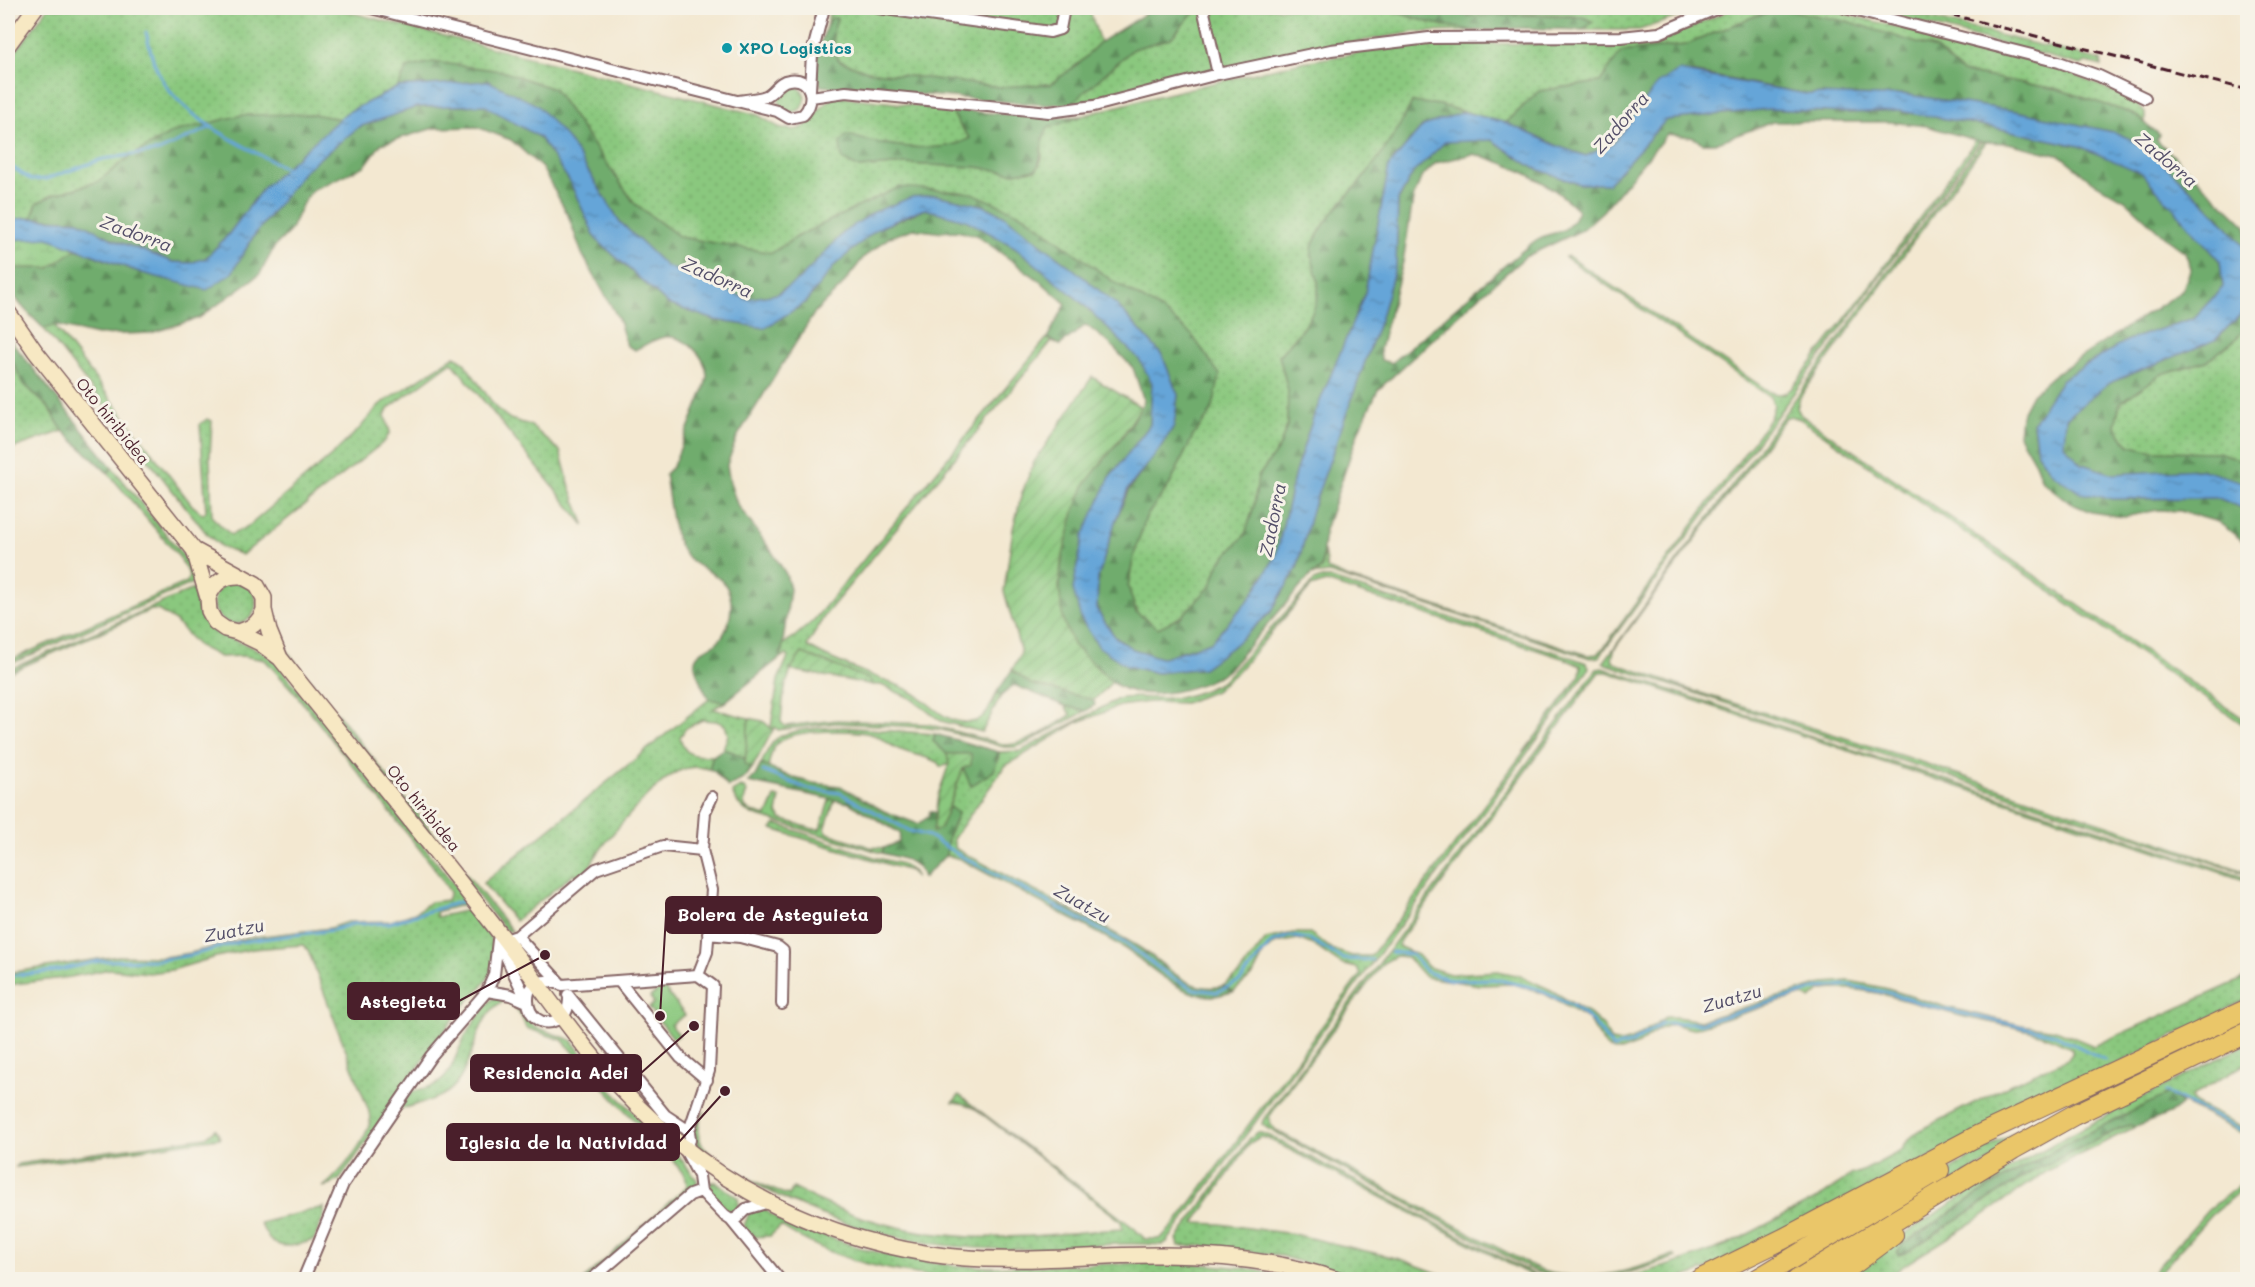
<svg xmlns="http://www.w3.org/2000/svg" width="2255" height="1287" font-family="Mali,sans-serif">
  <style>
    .grass { fill: url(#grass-dots); stroke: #6a7454; stroke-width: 1.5 }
    .forest { fill: url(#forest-firs); stroke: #5c664c; stroke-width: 1.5; fill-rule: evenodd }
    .wetland { fill: url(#wetland-marsh); stroke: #6a7454; stroke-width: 1.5 }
    .park { fill: #8ac87e; stroke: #6a7454; stroke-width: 1.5 }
    .garden { fill: url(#garden-furrows); stroke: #6a7454; stroke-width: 1.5 }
    .water { fill: url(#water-ripples); stroke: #586282; stroke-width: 1.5 }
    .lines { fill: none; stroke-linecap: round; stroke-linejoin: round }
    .stream { stroke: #65a5d8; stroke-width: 3 }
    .street-casing { stroke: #856565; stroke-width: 14 }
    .secondary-casing { stroke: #856565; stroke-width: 18 }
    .highway-casing { stroke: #856565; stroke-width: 22 }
    .street { stroke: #fff; stroke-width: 10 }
    .secondary { stroke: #f7e8c3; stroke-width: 15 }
    .highway { stroke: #eac669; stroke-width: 20 }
    .rail { stroke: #4a1f2b; stroke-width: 3; stroke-dasharray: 9 4.5; stroke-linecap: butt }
    .culture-dot { fill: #0f9aa8; stroke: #f7f3e8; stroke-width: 2 }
    .labels { text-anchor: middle; stroke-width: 6; stroke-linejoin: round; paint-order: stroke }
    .culture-label { font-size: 16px; font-weight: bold; fill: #0d838f; stroke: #f7f3e8; text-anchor: start }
    .street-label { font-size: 16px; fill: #4a1f2b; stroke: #f7f3e8 }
    .water-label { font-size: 18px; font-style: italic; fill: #534e68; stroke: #f7f3e8 }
    .leader { fill: none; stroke: #4a1f2b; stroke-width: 2 }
    .callout-dot { fill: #4a1f2b; stroke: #f7f3e8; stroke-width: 2 }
    .callout { fill: #4a1f2b; stroke: #4a1f2b; stroke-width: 2 }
    .callout-label { font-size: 18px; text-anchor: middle; font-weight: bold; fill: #fff }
  </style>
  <defs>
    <pattern id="grass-dots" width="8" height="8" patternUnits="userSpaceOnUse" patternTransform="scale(1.5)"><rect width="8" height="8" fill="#8ac87e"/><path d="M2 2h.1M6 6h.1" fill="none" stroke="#79ab6d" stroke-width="1.8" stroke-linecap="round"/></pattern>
    <pattern id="forest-firs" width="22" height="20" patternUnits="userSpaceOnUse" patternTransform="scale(1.5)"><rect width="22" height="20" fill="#6fac6d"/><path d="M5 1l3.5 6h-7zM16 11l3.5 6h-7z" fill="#5d8b5a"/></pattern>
    <pattern id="wetland-marsh" width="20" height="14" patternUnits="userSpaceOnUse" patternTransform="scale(1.5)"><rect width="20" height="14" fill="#8ac87e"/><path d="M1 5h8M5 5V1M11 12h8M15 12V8" fill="none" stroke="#79ab6d"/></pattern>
    <pattern id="garden-furrows" width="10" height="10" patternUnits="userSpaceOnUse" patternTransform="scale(1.5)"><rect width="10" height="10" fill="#8ac87e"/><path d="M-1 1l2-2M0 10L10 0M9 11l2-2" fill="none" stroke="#79ab6d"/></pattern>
    <pattern id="water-ripples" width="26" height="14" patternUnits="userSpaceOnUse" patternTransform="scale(1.5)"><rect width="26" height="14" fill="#65a5d8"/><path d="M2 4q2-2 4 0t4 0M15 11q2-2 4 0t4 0" fill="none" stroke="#5586af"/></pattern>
  </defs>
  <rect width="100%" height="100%" fill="#f7f3e8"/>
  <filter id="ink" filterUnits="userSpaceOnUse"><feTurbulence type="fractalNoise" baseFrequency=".0167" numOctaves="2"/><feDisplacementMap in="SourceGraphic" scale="12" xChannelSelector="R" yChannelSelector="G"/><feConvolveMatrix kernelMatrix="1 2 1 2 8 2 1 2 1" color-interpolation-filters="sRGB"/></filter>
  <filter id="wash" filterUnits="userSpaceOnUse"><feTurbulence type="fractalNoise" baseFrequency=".008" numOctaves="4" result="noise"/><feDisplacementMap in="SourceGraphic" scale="24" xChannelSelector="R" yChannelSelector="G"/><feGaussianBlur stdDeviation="1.35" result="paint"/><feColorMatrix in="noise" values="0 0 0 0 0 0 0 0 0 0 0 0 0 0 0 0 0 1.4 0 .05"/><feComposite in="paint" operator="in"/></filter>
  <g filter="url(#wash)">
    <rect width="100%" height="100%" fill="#f3e8d1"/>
    <!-- grass -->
    <path class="grass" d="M 48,8 L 333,8 L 758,115 C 765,119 772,124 779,127 C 813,140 813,105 837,96 L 951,110 L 961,127 L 970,138 C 965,141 959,145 954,146 C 923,152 877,144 847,136 L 859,168 L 905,164 L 976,167 L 1015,173 L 1037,169 L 1042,158 L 1041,141 L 1048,128 L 1082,116 L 1137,101 L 1302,62 L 1383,49 L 1444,44 L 1625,43 L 1670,36 L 1735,8 L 1815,8 L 1832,11 L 2049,64 L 2136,101 L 2145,113 L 2145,123 L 2134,114 L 2057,89 L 1962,72 L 1936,49 L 1782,9 L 1755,16 L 1686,45 L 1621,52 L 1600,82 L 1539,91 L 1506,123 L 1440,105 L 1412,102 C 1400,128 1383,153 1365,176 C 1347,198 1324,218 1313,245 C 1310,255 1316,270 1318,281 C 1322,311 1298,335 1279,355 L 1288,390 L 1287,426 L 1279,448 L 1258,477 L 1254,506 L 1245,535 L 1220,562 L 1211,586 L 1181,617 L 1158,628 L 1136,612 L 1128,586 L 1134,555 L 1146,517 L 1170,484 L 1193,436 L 1212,411 L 1163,311 L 1114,282 L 1025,216 L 846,214 L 798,236 L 772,253 L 680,237 L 635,204 L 554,89 L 407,68 L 398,87 L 346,113 L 340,119 L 313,114 L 131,156 L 97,182 L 53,195 L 37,203 L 32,218 L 8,220 L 8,62 Z
      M 830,8 L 1089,8 L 1100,42 L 1083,60 L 1051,84 L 1000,87 L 867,71 L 840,61 L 835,55 L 833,34 L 826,27 Z
      M 1202,8 L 1382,8 L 1431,23 L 1475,31 L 1415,32 L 1285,54 L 1108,98 L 1072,103 L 1133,49 L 1171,38 L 1191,15 Z
      M 1471,8 L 1704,8 L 1639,30 L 1583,30 L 1592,22 C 1566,8 1501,17 1468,16 Z
      M 1863,8 L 1887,8 L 2101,60 L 2102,66 L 2086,62 L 2081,65 Z
      M779 99a13 13 0 1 1 26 0a13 13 0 1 1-26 0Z
      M 1975,139 L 1980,141 L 1599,657 L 1590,658 L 1329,573 L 1311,575 L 1321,569 L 1324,550 L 1327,569 L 1349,578 L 1588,655 L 1597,654 L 1604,647 L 1770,418 L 1774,405 L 1770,397 L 1565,257 L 1568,256 L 1770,392 C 1779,396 1785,394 1792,388 L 1867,290 L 1974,143 Z
      M 1982,142 L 1986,142 L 1800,397 L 1797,408 L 1801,415 L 2247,721 L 2247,727 L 1800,419 L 1790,416 L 1785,418 L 1615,648 L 1612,658 L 1615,663 L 1685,688 L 1903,756 L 2247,872 L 2247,874 L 1603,663 Z
      M 54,325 L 192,505 L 203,514 L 206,511 L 200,424 L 207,419 L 212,421 L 210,456 L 212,517 L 231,535 L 250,525 L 331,456 L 360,428 L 379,405 L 455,356 L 463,361 L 496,408 L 510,419 L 530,425 L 560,451 L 570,487 L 585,526 L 452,362 L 389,408 L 385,415 L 390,432 L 385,441 L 242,555 L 222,547 L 207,534 L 44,329 Z
      M 2247,326 L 2247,391 L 2239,431 L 2247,434 L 2247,462 L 2218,452 L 2153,451 L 2128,445 L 2115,425 L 2120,403 L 2162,373 L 2207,361 L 2236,339 Z
      M 1047,338 L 1052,341 L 825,615 L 807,646 C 831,661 860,670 886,681 C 895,684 904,687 912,692 C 931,703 945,725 971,722 C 987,720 991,704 997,692 L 1001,696 L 982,732 L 941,721 L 910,698 L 881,685 L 873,685 L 869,679 L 802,653 C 785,674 783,695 781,722 L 785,726 L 837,720 L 928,724 L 1006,745 C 1031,743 1051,727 1071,715 L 1065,706 L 1086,711 L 1025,744 L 1015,747 L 1004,747 L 942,730 L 920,727 L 835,723 L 778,730 L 775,727 L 773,730 L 771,727 L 778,680 L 788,657 L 787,655 L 781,657 L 783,644 L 794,637 L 813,621 Z
      M 8,358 L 14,364 L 23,383 L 48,407 L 63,431 L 8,450 Z
      M 112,467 L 186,559 L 192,572 L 193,583 L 8,665 L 8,661 L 187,582 L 189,575 L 179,557 L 108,473 Z
      M 1322,578 L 1329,578 L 1576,659 L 1587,663 L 1589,667 L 1587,672 L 1167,1242 L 1162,1245 C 1117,1241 1070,1248 1025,1249 C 927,1251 839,1230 754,1183 C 738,1175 706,1160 697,1145 C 694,1140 694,1133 692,1128 L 701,1115 L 706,1112 L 701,1116 C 699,1126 697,1133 701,1143 C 710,1161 769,1190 789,1195 L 793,1188 C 848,1217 908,1234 970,1237 C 1020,1239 1072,1232 1122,1229 L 1121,1221 L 977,1110 L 966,1104 L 953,1102 L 959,1095 L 1134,1228 L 1145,1239 L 1160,1239 L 1174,1225 L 1360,975 L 1357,968 L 1341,964 L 1313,945 L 1298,939 L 1276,943 L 1264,953 L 1253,975 L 1233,992 L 1223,986 L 1239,974 L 1266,939 L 1293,933 L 1310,933 L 1333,950 L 1352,956 L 1371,956 L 1556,709 L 1580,675 L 1581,666 L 1565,659 L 1326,582 L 1311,587 L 1238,671 L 1215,691 L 1185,703 L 1149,702 L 1120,706 L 1076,723 L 1005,766 L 953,839 L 956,849 L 1059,904 L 1053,909 L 960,859 L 946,855 L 948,837 L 958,814 L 949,807 L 963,768 L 971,786 L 998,761 L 999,752 L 1021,751 L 1118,699 C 1136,695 1151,699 1169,698 C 1189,698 1207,690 1223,681 L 1314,581 Z
      M214 603a21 21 0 1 1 42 0a21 21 0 1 1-42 0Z
      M 193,589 L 198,611 L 205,624 L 214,632 L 259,650 L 275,661 L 469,903 L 436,912 L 437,917 L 468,910 C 485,927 498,941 493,966 C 490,982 473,994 463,1007 C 419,1062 382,1122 340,1179 L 330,1185 L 323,1187 C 342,1172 367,1141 371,1117 L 308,950 L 303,945 L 253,949 L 216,957 L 172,970 L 149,973 L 110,969 L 71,977 L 8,985 L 8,973 L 118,956 L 164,957 L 190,953 L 247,938 L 330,928 L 347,922 L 391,921 L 415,913 L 430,902 L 447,900 L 450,892 L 433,866 L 294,692 L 265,660 L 242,656 L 220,657 L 198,646 L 175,621 L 158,610 L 151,610 L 8,673 L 8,670 Z
      M 275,619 L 280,640 L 285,649 L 512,931 L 506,931 L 280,648 Z
      M 1603,668 L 2247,878 L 2247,881 L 1607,672 L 1599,672 L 1400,940 L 1398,946 L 1418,955 L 1428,967 L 1450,974 L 1498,971 L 1521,976 L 1551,990 L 1590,1014 L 1603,1026 L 1611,1041 L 1621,1043 L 1632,1040 L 1666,1017 L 1677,1017 L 1700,1021 L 1825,983 L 1849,981 L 1884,988 L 1946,1007 L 2021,1025 L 2056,1030 L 2094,1046 L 2247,977 L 2247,999 L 1700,1272 L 1678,1279 L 1623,1279 L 1686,1260 L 1729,1244 L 1823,1195 L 1851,1175 L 1865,1170 L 1901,1151 L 1908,1140 L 1919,1131 L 2009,1085 L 2068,1059 L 2072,1054 L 2072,1049 C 2040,1028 1998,1025 1961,1016 C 1924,1007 1887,992 1849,989 C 1840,988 1830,990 1821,990 L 1811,999 L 1802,995 L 1692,1029 L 1673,1024 L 1658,1029 L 1639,1044 L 1621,1051 L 1614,1051 L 1606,1047 L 1588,1019 L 1545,994 L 1514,984 L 1480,985 L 1425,977 L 1407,957 L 1396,956 L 1383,963 L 1276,1107 L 1269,1117 L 1270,1124 L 1277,1131 L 1542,1271 C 1588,1284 1630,1272 1673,1255 L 1676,1257 C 1629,1275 1586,1287 1536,1272 L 1267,1128 L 1262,1124 L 1263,1120 L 1597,669 Z
      M 709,699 L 725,702 L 713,709 L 749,718 L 745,759 L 733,752 L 723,749 L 728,735 L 725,725 L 716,721 L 702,720 L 686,728 L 680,737 C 684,757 695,756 713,756 L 709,769 C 698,766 688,766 677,772 C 656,782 612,833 598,853 C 591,863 589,871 578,878 L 575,873 L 515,921 L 483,883 Z
      M 843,727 L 935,734 L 933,741 L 947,754 L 949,764 L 941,767 L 937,762 C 924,756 911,754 898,749 C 889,745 882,738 874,735 C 856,729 792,729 779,742 C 772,748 770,758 768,767 L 761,764 C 765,756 769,745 776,739 C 791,728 824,728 843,727 Z
      M 740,787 L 744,788 L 747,792 C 738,812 751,811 767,816 L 775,797 L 780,798 L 777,813 L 781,819 L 813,829 L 820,829 L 830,798 L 835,799 L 825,829 L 828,833 L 870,847 L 884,848 L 882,853 L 751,814 C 741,808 735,802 732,792 Z
      M 776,824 L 874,857 L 902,864 L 914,872 L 915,876 L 910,871 L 772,829 Z
      M 496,996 L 514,1001 L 529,1021 L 535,1027 L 571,1040 L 609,1088 L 678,1155 L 697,1180 L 697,1184 L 588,1279 L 584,1279 L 687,1186 L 685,1176 L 670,1157 L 611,1096 L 571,1049 L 562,1040 L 526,1028 C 522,1016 517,1007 506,1000 C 472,1013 476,1071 448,1092 C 433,1103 413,1103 397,1111 L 411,1092 L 436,1085 L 449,1072 L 465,1036 L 487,1004 Z
      M 2247,1017 L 2247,1024 L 1892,1214 L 1783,1279 L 1770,1280 L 1983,1150 L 2056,1110 Z
      M 2247,1044 L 2247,1063 L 2190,1097 L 2196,1104 L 2247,1129 L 2247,1136 L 2168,1095 L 2069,1142 L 1988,1188 L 1903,1244 L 1905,1253 L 2033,1171 L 2121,1128 L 2131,1125 L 2135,1127 L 2049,1170 L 1975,1221 L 1906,1264 L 1887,1279 L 1841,1280 C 1965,1184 2108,1114 2247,1044 Z
      M 216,1129 L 220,1138 L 16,1167 L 18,1164 L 206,1137 Z
      M 1258,1132 L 1270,1136 L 1543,1279 L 1538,1279 L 1269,1139 L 1260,1137 L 1250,1143 L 1194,1223 L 1220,1224 L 1293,1234 L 1400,1259 L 1453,1279 L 1430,1279 L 1407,1273 L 1409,1279 L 1355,1279 L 1281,1256 L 1203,1246 L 1179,1246 L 1177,1239 L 1250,1138 Z
      M 2247,1179 L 2247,1185 L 2211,1215 L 2154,1279 L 2147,1279 L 2208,1210 Z
      M 711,1182 L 716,1182 L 738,1198 L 739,1205 L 735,1213 L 730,1214 L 709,1193 Z
      M 324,1207 L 324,1216 L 314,1240 C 301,1244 282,1251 270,1240 C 266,1236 263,1228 260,1223 Z
      M 764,1209 L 782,1222 L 802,1232 L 817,1233 L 864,1249 L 905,1258 L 948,1265 L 988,1267 L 1151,1263 L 1198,1264 L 1245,1268 L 1294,1279 L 953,1279 C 892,1272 833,1261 781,1226 L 770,1236 L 752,1237 L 743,1228 L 750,1211 Z"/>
    <!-- forest -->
    <path class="forest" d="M 1154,8 L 1202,8 L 1191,15 L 1171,38 L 1133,49 L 1072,103 L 1048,105 L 832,87 L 821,86 L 812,70 L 826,27 L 831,18 L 837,18 L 833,34 L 835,55 L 840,61 L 867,71 L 1000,87 L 1051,84 L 1083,60 L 1100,42 Z
      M 1382,8 L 1443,8 L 1468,16 L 1532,15 L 1583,17 L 1593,22 L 1583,30 L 1522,28 L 1475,31 L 1431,23 Z
      M 1782,9 L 1850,22 L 1936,49 L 1962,72 L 2057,89 L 2134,114 L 2160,135 L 2156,139 L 2246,226 L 2247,229 L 2247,258 L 2245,248 L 2218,216 L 2145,146 L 2066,123 L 2016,111 L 1902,94 L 1881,96 L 1807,94 L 1691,72 L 1658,83 L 1614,143 L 1586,156 L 1560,147 L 1506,123 L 1539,91 L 1600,82 L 1621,52 L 1686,45 L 1755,16 Z
      M 433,62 L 502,71 L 554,89 L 635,204 L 680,237 L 772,253 L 798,236 L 899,187 L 972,193 L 1025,216 L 1114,282 L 1163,311 L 1192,335 L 1220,375 L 1212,411 L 1193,436 L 1170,484 L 1146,517 L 1134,555 L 1128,586 L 1136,612 L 1158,628 L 1181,617 L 1211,586 L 1220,562 L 1245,535 L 1254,506 L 1258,477 L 1279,448 L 1287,426 L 1288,390 L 1279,355 C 1298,335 1322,311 1318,281 C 1316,270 1309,255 1313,245 C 1324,218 1347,198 1365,176 C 1383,153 1400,128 1412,102 L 1440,105 L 1464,112 L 1423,126 L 1389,166 L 1365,293 L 1313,418 L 1295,473 L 1276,556 L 1251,597 L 1211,642 L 1161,658 L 1133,649 L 1115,637 L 1097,610 L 1098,578 L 1115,522 L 1129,489 L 1158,451 L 1174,426 L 1178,395 L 1162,355 L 1118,306 L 1072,268 L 1003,215 L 985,206 L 935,195 L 845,231 L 801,278 L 777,294 L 748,299 L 666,267 L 620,222 L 570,142 L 488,81 L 398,87 L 407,68 Z
      M 485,105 L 539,137 L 569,180 L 596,239 L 668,304 L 715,320 L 765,328 L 805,303 L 835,265 L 877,229 L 925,209 L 966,220 L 1015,247 L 1081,302 L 1140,359 L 1152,383 L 1150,425 L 1110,477 L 1073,589 L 1127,666 L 1157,673 L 1203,668 L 1232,647 L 1271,612 L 1297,568 L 1312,510 L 1381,317 L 1396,264 L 1398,201 L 1413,173 L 1445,141 L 1492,140 L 1534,168 L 1579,184 L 1608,184 L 1666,120 L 1769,109 L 1846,113 L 1899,111 L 1992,127 L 2079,146 L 2142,172 L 2220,261 L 2223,287 L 2194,318 L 2128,340 L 2062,379 L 2033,424 L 2037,453 L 2053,474 L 2112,499 L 2218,498 L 2247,510 L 2247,544 L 2218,522 L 2180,511 L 2158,510 L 2124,517 L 2091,512 L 2070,503 L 2042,481 L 2035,463 L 2019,435 L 2021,415 L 2032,394 L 2052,376 L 2182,291 L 2191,268 L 2185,252 L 2167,239 L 2125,200 L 2093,182 L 2061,156 L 2008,143 L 1982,142 L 1926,126 L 1890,122 L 1773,122 L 1715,143 L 1703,143 L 1691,137 L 1667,134 L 1603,211 L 1582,230 L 1525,257 L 1473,302 L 1378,390 L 1359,430 L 1325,530 L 1321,569 L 1311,575 L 1228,670 C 1200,690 1148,703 1116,685 C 1109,681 1105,674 1099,669 C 1090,662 1079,655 1073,645 C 1047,602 1064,528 1084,486 C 1088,477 1097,469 1103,461 C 1118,442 1134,423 1144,401 L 1133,368 L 1109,343 L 1086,325 L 1060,345 L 1047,338 L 1066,304 L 1040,281 L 976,235 L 956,231 L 936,232 L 913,229 L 890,237 L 864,257 L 841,287 L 815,312 L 737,437 L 727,465 L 730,483 L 737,504 L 772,552 L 786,574 L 790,589 L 781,657 L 725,702 L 709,699 C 704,691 694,670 695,661 C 696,651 710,648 716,643 C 727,634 732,616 731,601 C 727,569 696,574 682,550 C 671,532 669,496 665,474 L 673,466 L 704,389 C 705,385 707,379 707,375 C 706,356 685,335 665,337 C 655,338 644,346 635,350 L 627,346 L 618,318 L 582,254 L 568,215 L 542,168 L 511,140 L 477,127 L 434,128 L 381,144 L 365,166 L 312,190 L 303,203 L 290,231 L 275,246 L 260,274 L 199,318 L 151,333 L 97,335 L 54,325 L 44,329 C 24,308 8,299 8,268 L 49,268 L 76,249 L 142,273 L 232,272 L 253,237 L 305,170 L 359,127 L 417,107 ZM 1473,154 C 1510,163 1552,183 1578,210 C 1566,241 1552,227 1532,243 C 1484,281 1439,324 1391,363 L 1381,360 L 1380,349 L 1403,262 L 1413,199 L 1421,178 L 1436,163 Z
      M 951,110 L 1053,118 L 1082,116 L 1048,128 C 1038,145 1044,152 1037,169 L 1015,173 L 976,167 L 905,164 L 859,168 L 842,159 L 840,143 L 847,135 C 880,145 940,156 970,138 L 961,127 Z
      M 313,114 L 340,119 L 263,188 L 228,235 L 206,258 L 190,263 L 173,262 L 114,240 L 79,221 L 32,218 L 37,203 L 53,195 L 97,182 L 131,156 L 173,132 L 242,115 Z
      M 2247,308 L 2247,326 L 2236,339 L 2207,361 L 2162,374 L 2120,403 L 2115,425 L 2128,445 L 2153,451 L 2218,452 L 2247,462 L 2247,484 L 2199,469 L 2113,475 L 2082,464 L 2063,445 L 2066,418 L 2109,383 L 2215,340 Z
      M 8,337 L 112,467 L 108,473 L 63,431 L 48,407 L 23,383 L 14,364 L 8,358 Z
      M 1012,670 L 1031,684 L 1094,700 L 1095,705 L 1086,711 L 1065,706 L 1014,685 L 1001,696 L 997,692 Z
      M 935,734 L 999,752 L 994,771 L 971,786 L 963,768 L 971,754 L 947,754 L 933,741 Z
      M 723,749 L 733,752 L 745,759 L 745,765 L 753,767 L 745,778 L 728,787 L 714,771 L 709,769 L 713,756 Z
      M 761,764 L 791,777 L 813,783 L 840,786 L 884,811 L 918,824 L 928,817 L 930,811 L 936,813 L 933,831 L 940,828 L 949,807 L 958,813 L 948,837 L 946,855 L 923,878 C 919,859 898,858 882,853 L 884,848 L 899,842 L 900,833 L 849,803 L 748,782 L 755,776 Z
      M 1059,904 C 1085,918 1112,931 1137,946 C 1165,962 1186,995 1223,986 L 1233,992 C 1226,993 1217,997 1210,996 C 1174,994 1151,965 1122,947 C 1100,933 1076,922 1053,909 Z
      M 2168,1094 L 2182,1104 L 2169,1114 L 2135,1127 L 2130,1125 L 2121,1128 L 2033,1171 L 1905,1253 L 1898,1255 L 1897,1253 L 1903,1244 L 1988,1188 L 2069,1142 Z"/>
    <!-- wetland -->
    <path class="wetland" d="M 48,237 L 76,249 L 49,268 L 8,268 L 8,240 Z"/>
    <!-- park -->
    <path class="park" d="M 663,987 L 685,1015 L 671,1025 L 679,1035 L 674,1039 L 649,1008 L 654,1003 L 650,997 Z"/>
    <!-- garden -->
    <path class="garden" d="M 1092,377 L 1141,407 L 1123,435 L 1085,484 L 1074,512 L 1061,563 L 1059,588 L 1063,620 L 1073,645 L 1112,682 L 1094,700 L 1031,684 L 1012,670 L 1021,653 L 1004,591 L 1013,529 L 1022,493 L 1034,462 Z
      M 802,653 L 869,679 L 873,685 L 790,670 Z
      M 749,718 L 763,721 L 773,730 L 753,767 L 745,765 Z
      M 947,754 L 971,754 L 971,765 L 963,768 L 940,829 L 933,832 L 938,795 L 949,764 Z"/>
    <!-- water -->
    <path class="water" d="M 1679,71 L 1807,94 L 1881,96 L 1902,94 L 2016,111 L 2117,133 L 2145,146 L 2218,216 L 2245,248 L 2247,258 L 2247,308 L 2215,340 L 2109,383 L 2066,418 L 2064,445 L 2082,464 L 2113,474 L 2199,469 L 2247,483 L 2247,510 L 2218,498 L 2112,499 L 2080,493 L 2053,474 L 2037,453 L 2033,423 L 2062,379 L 2128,340 L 2194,318 L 2223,287 L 2220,261 L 2142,173 L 2079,146 L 1992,127 L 1899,111 L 1846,113 L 1769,109 L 1666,120 L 1608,184 L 1579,184 L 1534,168 L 1492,140 L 1445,142 L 1413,173 L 1398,200 L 1396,264 L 1381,317 L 1312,510 L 1297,568 L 1271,612 L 1232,647 L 1203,668 L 1157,673 L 1127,666 L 1099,647 L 1081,619 L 1073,589 L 1083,536 L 1110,477 L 1150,425 L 1152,383 L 1139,359 L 1081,302 L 1015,247 L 966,220 L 925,209 L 915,212 L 877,229 L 835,265 L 805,303 L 765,328 L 715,320 L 668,304 L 596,239 L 569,180 L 539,137 L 484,105 L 417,107 L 359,127 L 305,170 L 253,237 L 232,273 L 207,290 L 142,273 L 48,238 L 8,240 L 8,220 L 25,218 L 79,221 L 114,240 L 173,262 L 190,263 L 206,258 L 228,235 L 263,188 L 346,113 L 398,87 L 488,81 L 537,105 L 570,142 L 620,222 L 666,266 L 747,299 L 777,294 L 801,278 L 845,231 L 874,212 L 912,197 L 935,195 L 985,206 L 1003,215 L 1072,268 L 1118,306 L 1162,355 L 1178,395 L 1174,426 L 1158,451 L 1128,489 L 1115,522 L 1098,578 L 1097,610 L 1115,637 L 1133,649 L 1161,658 L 1211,642 L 1251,597 L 1276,556 L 1295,473 L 1313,418 L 1365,293 L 1389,166 L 1423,126 L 1464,112 L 1506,123 L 1560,147 L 1586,156 L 1614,143 L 1658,83 Z"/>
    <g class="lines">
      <!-- stream -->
      <path class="stream" d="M 146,32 C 149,43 151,56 156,67 C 174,116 245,146 288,170
        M 8,164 L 31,180 L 46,179 L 103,159 L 159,151 L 211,127
        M 763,771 L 808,789 L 840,793 L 910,831 L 929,836 L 959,855 L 1125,943 L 1171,977 L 1194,989 L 1217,992 L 1240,981 L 1271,943 L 1289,936 L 1309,939 L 1343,959 L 1372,960
        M 1391,952 L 1411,954 L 1427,972 L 1451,980 L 1495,979 L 1535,988 L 1573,1006 L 1593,1022 L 1613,1048 L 1631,1044 L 1662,1023 L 1701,1023 L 1820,988 L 1847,985 L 1889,993 L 1937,1008 L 2054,1034 L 2105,1060
        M 8,976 L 55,971 L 99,961 L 159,960 L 192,955 L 239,942 L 333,930 L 352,924 L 389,923 L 463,901
        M 2165,1092 L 2248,1133"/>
    </g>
  </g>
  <g filter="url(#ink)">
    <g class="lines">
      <defs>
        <path id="street" d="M 371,8 L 737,101 L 777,111 L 789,118 L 803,115 C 817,101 811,76 789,80 C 778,81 775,92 766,96 C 758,99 746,100 737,101
          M 878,8 L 1050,32 L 1060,29 L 1064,8
          M 1203,8 L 1218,74
          M 1845,8 L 2059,62 L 2099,76 L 2145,98
          M 810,90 L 812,54 L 824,8
          M 811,97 L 846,92 L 1049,112 L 1094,106 L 1218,74 L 1331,50 L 1429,38 L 1621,37 L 1659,33 L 1718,8
          M 708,934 L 740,937 L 778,947 L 783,951 L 782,1004
          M 517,936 L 559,982
          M 511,938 L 517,936 L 596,869 L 663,846 L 702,850
          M 499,942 L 527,1001
          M 698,975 L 707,952 L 712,890 L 702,850 L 705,812 L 712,797
          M 619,981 L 681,1058 L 707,1080
          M 487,991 L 511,995 L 527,1002
          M 568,995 L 665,1115 L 689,1131
          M 569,997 C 569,1007 567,1016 557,1020 C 522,1036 513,964 562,985 L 698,975 L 713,986 L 709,1071 L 689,1131 L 690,1140 L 685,1150 L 699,1176 L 701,1191 L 725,1216 L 731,1220 L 737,1218 L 746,1209 L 769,1202
          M 731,1220 L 780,1280
          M 303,1280 L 343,1184 L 431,1056 L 487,991 L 494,975 L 498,940
          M 591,1280 L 690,1195 L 701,1191"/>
        <path id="secondary" d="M 8,45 L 35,8
          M 8,312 L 35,351 L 194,550 L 208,598 L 209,611 L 215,622 L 225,629 L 237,632 L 260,643 L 280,658 C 350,746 422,833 491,922 C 528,969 561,1019 599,1064 C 686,1168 796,1233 930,1254 C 1007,1266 1085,1254 1162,1255 C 1222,1255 1281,1261 1338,1280
          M 194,550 L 256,584 L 264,598 L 264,610 L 269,631 L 280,658
          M 208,598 C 214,582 224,575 242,576
          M 237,632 C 251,629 259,623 264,610"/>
        <path id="highway" d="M 1699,1280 L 1783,1239 L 1979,1135 L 2248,1009
          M 1756,1280 L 1939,1170
          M 1797,1280 L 2013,1149 L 2074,1115 L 2248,1032
          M 1832,1280 L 1893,1235"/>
      </defs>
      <!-- street casing -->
      <use href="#street" class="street-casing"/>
      <!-- secondary casing -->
      <use href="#secondary" class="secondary-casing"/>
      <!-- highway casing -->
      <use href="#highway" class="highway-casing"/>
      <!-- street -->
      <use href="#street" class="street"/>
      <!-- secondary -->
      <use href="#secondary" class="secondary"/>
      <!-- highway -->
      <use href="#highway" class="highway"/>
      <!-- rail -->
      <path class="rail" d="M 1925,8 L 2248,90"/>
    </g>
  </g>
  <!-- markers -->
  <circle class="culture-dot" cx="727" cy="48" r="6"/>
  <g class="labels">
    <!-- culture labels -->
    <g class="culture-label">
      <text x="739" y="54">XPO Logistics</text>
    </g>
    <!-- street labels -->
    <g class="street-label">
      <text transform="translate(113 421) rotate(51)" y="6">Oto hiribidea</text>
      <text transform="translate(424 808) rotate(51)" y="6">Oto hiribidea</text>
    </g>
    <!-- water labels -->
    <g class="water-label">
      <text transform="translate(1621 123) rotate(-49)" y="6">Zadorra</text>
      <text transform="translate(2166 160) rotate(40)" y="6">Zadorra</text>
      <text transform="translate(136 234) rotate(20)" y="6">Zadorra</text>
      <text transform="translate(717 278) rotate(24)" y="6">Zadorra</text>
      <text transform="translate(1273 520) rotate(-79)" y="6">Zadorra</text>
      <text transform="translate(1082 904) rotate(29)" y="6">Zuatzu</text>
      <text transform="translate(234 931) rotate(-11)" y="6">Zuatzu</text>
      <text transform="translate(1732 999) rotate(-16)" y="6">Zuatzu</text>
    </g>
  </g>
  <!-- callouts -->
  <path class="leader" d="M660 1016L666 915M545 955L459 1001M694 1026L641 1073M725 1091L679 1142"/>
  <g class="callout-dot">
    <circle cx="660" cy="1016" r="6"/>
    <circle cx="545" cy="955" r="6"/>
    <circle cx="694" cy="1026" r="6"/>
    <circle cx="725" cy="1091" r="6"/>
  </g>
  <g class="callout">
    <rect x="666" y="897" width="215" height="36" rx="6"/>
    <rect x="348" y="983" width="111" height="36" rx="6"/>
    <rect x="471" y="1055" width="170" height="36" rx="6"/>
    <rect x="447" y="1124" width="232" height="36" rx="6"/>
  </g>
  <g class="callout-label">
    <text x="773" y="921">Bolera de Asteguieta</text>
    <text x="403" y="1008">Astegieta</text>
    <text x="556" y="1079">Residencia Adei</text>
    <text x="563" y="1149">Iglesia de la Natividad</text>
  </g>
  <!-- margin -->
  <rect width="2255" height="1287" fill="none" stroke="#f7f3e8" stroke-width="30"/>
</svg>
